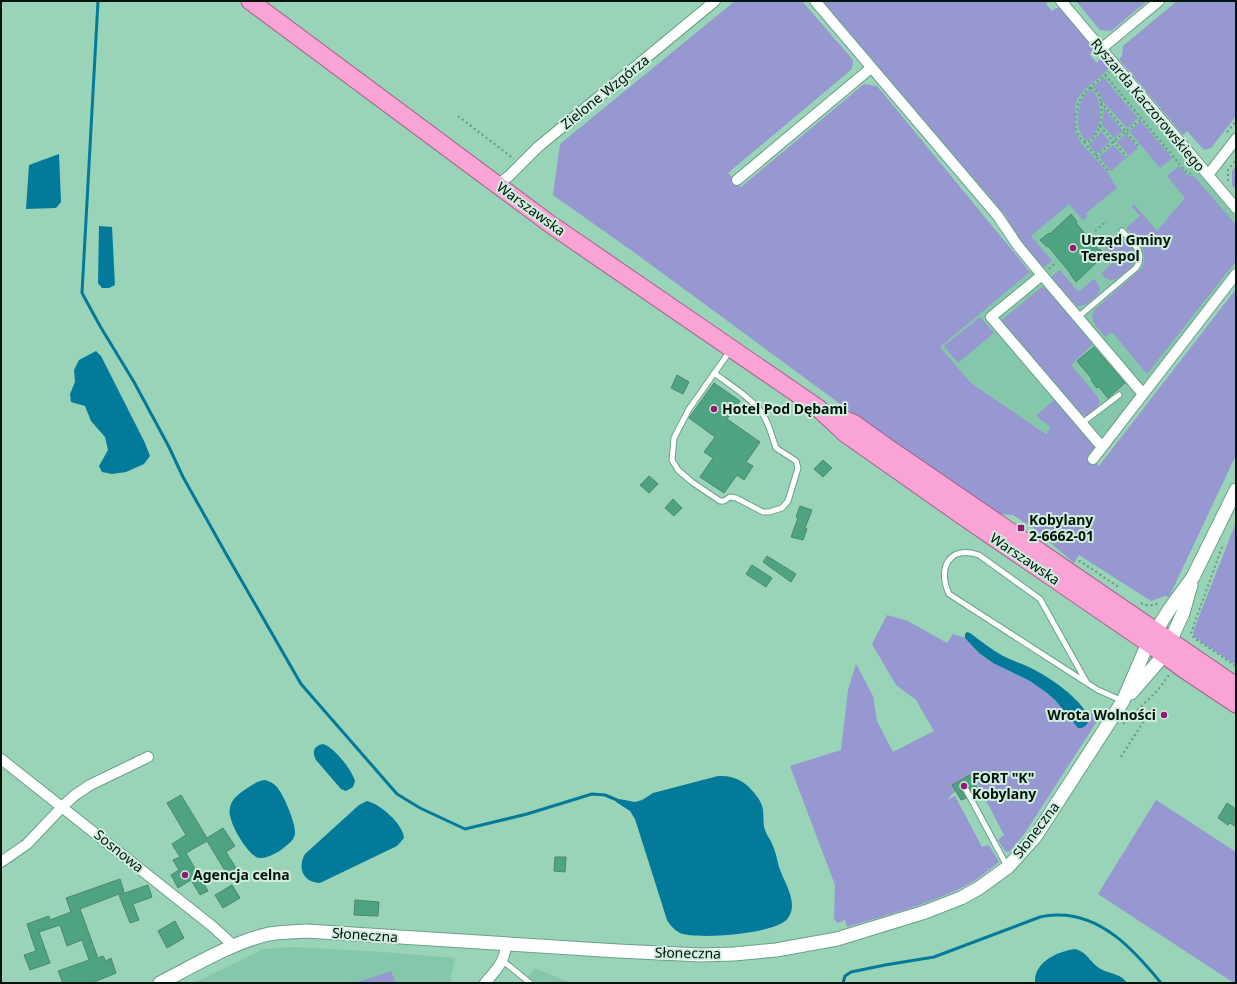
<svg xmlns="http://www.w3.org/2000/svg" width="1237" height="984" font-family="'Noto Sans',sans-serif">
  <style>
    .built { fill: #85c7aa }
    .green { fill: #9797d1 }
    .water { fill: #037a9a }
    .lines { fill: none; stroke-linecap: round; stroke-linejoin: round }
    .stream { stroke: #037a9a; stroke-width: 3 }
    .building { fill: #4ea481; stroke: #4e876e }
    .service-casing { stroke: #69a288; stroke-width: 7 }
    .minor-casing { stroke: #69a288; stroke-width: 12 }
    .tertiary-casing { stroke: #69a288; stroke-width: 15 }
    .trunk-casing { stroke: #a26289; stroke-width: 19 }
    .path { stroke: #6a9883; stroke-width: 2; stroke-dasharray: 2 3; stroke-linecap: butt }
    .service { stroke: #fff; stroke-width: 5 }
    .minor { stroke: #fff; stroke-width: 10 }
    .tertiary { stroke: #fff; stroke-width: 13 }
    .trunk { stroke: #faa3d7; stroke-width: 17 }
    .poi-dot { fill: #981971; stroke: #d0edde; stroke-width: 1.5 }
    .labels { text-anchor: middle; stroke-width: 4; stroke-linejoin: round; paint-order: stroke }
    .street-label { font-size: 14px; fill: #01150c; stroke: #d0edde }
    .poi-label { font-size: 14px; font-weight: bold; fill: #01150c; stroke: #d0edde; text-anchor: start }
  </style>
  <rect width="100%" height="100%" fill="#99d3b8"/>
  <!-- built -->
  <path class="built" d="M 1109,66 L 1236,217 L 1236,263 L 1085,460 L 971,383 L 940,347 L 1040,263 L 1004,213 L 974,176 Z
    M 294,947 L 384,952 L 455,958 L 450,983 L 194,983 L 263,949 Z
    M 535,968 L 570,983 L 523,983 Z"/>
  <!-- green -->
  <path class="green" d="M 735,1 L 802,1 L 853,60 L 852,69 L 728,173 L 741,187 L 864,84 L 877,86 L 1030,272 L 940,347 L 971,383 L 1046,434 L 1051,427 L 1036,416 L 1054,400 L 1090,439 L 1094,448 L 1088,455 L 1099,466 L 1236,289 L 1236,455 L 1169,597 L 1165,596 L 1151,601 L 1079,555 L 1074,563 L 1033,528 L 1013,515 L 994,514 L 975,503 L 635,253 L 553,195 L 560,144 Z
    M 822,1 L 1049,1 L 1046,4 L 1052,11 L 1056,8 L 1061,8 L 1094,48 L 1090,55 L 1097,63 L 1100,59 L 1104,59 L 1111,67 L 1084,90 L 1078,97 L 1075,107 L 1075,132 L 1081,143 L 1108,173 L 1117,188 L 1086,213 L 1088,216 L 1083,220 L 1069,204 L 1031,236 L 1052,261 L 1043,268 L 1017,236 L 1005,215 Z
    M 1076,1 L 1147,1 L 1111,31 L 1100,30 Z
    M 1177,1 L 1236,1 L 1236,116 L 1211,148 L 1204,150 L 1187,131 L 1183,135 L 1119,59 L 1122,56 L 1123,46 Z
    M 1104,78 L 1138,118 L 1127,128 L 1102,100 L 1099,93 L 1093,87 Z
    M 1091,90 C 1105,98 1102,135 1087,141 C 1073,133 1076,95 1091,90 Z
    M 1104,108 L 1123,131 L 1114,138 L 1102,125 Z
    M 1141,121 L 1172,158 L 1160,168 L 1129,131 Z
    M 1101,131 L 1110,142 L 1096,154 L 1089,144 L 1096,138 Z
    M 1126,134 L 1138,148 L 1129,156 L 1117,142 Z
    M 1113,145 L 1126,158 L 1111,171 L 1099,157 Z
    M 1179,166 L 1187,175 L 1194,176 L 1236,225 L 1236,261 L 1147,374 L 1112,332 L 1105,337 C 1099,329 1089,321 1094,310 L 1142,268 C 1150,251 1137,241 1126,228 L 1140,216 L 1131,206 L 1134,204 L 1157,231 L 1185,198 L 1167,176 Z
    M 1236,166 L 1236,190 L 1232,185 L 1232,171 Z
    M 1119,234 L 1135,252 L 1137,259 C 1134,265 1118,280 1112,280 C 1106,280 1104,276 1101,273 L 1116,260 L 1103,244 L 1109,240 L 1110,241 Z
    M 1060,270 L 1078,292 L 1094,279 C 1097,282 1100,286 1100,290 C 1099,297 1084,307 1077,306 L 1051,277 Z
    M 1043,286 L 1094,343 L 1071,365 L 1097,396 L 1100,402 L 1095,410 L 1086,416 L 1081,414 L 1001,321 Z
    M 980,317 L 994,333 L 958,363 L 944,346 Z
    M 1236,522 L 1236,665 L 1194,637 L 1193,632 Z
    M 887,615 L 908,621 L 947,643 L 953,634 L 965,638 L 979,653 L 993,663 L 1030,681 L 1047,693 L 1055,700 L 1078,728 L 1087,715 L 1086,712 L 1101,715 L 1025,833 L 1011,850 L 1008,852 L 1005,851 L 998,840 L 1004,835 L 977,783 L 986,777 C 968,780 959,786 947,800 L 955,796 L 982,847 L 989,845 L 999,862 C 991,868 983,875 974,881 C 936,903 889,914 847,927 L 845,920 L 837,923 L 834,918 L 835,885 L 790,766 L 841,750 L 848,690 L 856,664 L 873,696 L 877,721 L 893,752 L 934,731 L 916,700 L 896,685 L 872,644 Z
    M 1156,800 L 1236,852 L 1236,980 L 1234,983 L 1098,894 Z
    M 391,971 L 396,983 L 355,983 Z"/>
  <!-- water -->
  <path class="water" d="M 59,154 L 61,202 L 56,208 L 26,209 L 29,165 Z
    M 99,226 L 112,227 L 115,285 L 109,288 L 102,288 L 98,283 Z
    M 96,351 L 101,356 L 145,443 L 150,456 L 144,464 L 126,472 L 112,474 L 102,472 L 99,466 L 108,450 L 105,437 L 91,421 L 85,406 L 71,402 L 70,394 L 75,382 L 74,370 L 79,360 Z
    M 967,632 L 970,633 C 981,641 992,650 1003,656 C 1011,660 1020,663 1029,667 C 1049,677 1080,697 1089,718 C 1089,724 1084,729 1078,728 L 1055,700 L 1047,693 L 1030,681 L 993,663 L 979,653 L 965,638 L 965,634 Z
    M 323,744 C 334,747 352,770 355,781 L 353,787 L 346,791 L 341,789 L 316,760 C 312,752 313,746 323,744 Z
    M 718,776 C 736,775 748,783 758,798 C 767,811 761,818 765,830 C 767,836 771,840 773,846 C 776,853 777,860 779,867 C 784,882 799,903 788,918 C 778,934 697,940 680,933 C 674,930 670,925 667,920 L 635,819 L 630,811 L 616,802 L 617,800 L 619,799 L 635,802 L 642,800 L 653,793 Z
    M 265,780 C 269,781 273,783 276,786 C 283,793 296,823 295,834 C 294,839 290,843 286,846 C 280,851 268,859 259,858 C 249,856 233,829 231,819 C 229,814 229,809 231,804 C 234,797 240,793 246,789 C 252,785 257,781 265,780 Z
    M 367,801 C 380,804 403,824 404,838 L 397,846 L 320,883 C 303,883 297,867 305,854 L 359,805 Z
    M 1075,949 C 1086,951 1090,962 1099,968 C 1108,974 1121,973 1127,983 L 1035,983 C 1035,980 1035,976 1036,974 C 1041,959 1060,951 1075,949 Z"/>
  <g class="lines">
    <!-- stream -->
    <path class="stream" d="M 98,1 L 82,293 L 100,326 L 134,382 L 169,447 L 183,477 L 225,552 L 301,684 L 397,794 L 420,808 L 465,829 L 527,814 L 592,794 L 605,795 L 617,800
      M 843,983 L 845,976 L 851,972 L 885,965 L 934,957 L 1040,917 C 1045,916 1050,915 1055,915 C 1101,913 1134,950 1161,983"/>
  </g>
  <!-- building -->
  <path class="building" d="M 1071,214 L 1077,222 L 1076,223 L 1099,250 L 1100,249 L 1106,257 L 1098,263 L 1097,262 L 1076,282 L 1070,274 L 1071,274 L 1048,246 L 1047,247 L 1040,240 L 1049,233 L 1050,234 Z
    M 1094,347 L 1125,383 L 1108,398 L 1099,387 L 1097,388 L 1091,380 L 1092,379 L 1077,361 Z
    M 677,375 L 689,382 L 683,394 L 671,388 Z
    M 714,383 L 740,401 L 727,419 L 760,442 L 746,462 L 753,466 L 744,480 L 737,475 L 724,493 L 700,477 L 713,458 L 704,452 L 715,437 L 689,418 Z
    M 823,460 L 832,468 L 823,477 L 814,469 Z
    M 649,476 L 658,484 L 649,493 L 640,485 Z
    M 673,499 L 682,508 L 674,516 L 665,508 Z
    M 800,506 L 812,510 L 805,528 L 807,529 L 803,540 L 791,537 L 798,518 L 796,517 Z
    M 767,556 L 796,574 L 791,582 L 763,562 Z
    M 752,565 L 772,578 L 766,587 L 746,574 Z
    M 970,775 L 979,790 L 973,794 L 966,783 L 962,783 L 960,788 L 966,798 L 961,800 L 952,785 Z
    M 181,795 L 207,838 L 223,828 L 235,846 L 226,852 L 236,868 L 227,874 L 207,841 L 186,853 L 208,891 L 200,895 L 191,880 L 178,888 L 171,875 L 179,870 L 173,860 L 180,857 L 172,844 L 186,835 L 167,803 Z
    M 1227,803 L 1236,809 L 1236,827 L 1230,823 L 1228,825 L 1218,818 Z
    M 555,857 L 566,857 L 565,872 L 554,871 Z
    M 120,879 L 124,892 L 80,909 L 98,958 L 103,956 L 106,961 L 111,958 L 116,973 L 92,983 L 63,983 L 58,971 L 89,960 L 82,940 L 67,946 L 60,925 L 39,932 L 50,963 L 30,970 L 24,955 L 36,951 L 27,924 L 49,916 L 50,920 L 71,912 L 66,898 Z
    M 148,885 L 152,897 L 133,904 L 139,920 L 130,923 L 119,895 Z
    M 232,885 L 240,898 L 223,908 L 215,895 Z
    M 355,900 L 379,902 L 378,916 L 354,915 Z
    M 175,921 L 184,938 L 167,948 L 158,931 Z"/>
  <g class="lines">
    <defs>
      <path id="service" d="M 1078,317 L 1136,268 C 1147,253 1132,242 1122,231
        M 714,373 C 730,385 750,397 762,413 C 769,423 772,437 776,448 L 796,461 L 798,468 L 788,501 L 782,508 L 769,512 L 763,512 L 736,498 L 730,497 L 724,501 L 720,501 L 692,482 L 678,470 L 672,460 L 674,438 L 689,409 L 730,351
        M 1082,423 L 1119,395
        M 1087,683 L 1040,599 L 979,555 C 949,545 937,568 949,594 L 1087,683 L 1098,690 L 1123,701
        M 964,786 L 1007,866
        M 503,961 L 530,983"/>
      <path id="minor" d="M 815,1 L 997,215 L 1018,246 L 1042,275
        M 1061,1 L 1236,208
        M 1101,49 L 1159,1
        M 1208,175 L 1236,139
        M 737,180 L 871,68
        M 497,185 L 509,176 L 538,147 L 715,1
        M 1102,447 L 991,317 L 1042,275 L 1143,394
        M 1093,459 L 1236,274
        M 1,759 L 212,926 L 234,946
        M 1,862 L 27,844 L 63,806 L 75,795 L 90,785 L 148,757
        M 485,983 C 496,970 505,962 506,944"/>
      <path id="tertiary" d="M 1131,693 L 1164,655 L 1183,613 L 1191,585
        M 160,983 C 193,966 233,942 269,934 C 281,932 294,932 306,931 L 618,951 L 701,955 L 734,954 L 776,950 L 837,939 L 925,912 L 961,898 L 979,888 L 1008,867 L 1035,837 L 1123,701 L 1148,643 L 1171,607 L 1193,577 L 1236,490"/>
      <path id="trunk" d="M 250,1 L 550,224 L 818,408 L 846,434 L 964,517 L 1148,643 L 1185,670 L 1236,704
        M 831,414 L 853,423 L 888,448 L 1236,686"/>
    </defs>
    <!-- service casing -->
    <use href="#service" class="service-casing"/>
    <!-- minor casing -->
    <use href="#minor" class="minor-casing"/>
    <!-- tertiary casing -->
    <use href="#tertiary" class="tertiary-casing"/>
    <!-- trunk casing -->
    <use href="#trunk" class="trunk-casing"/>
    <!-- path -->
    <path class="path" d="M 1105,75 L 1187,173 L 1193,174
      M 1089,88 L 1109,72
      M 1091,88 C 1108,93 1103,136 1088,142 C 1068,140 1074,95 1091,88 Z
      M 1101,102 L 1139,147
      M 458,116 L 514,159
      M 1100,126 L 1127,157
      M 1227,132 L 1236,121
      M 1084,142 L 1109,172
      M 1096,156 L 1141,119
      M 1228,181 L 1228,170 L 1236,160
      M 1095,231 L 1107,221
      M 1049,269 L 1054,264
      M 1222,547 L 1191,633 L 1194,638 L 1236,666
      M 1079,562 L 1080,561 L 1120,588
      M 1141,603 C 1147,607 1154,605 1160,603
      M 1123,724 L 1158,690 L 1169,675
      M 1121,757 L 1152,708 L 1157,711"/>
    <!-- service -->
    <use href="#service" class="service"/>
    <!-- minor -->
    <use href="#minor" class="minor"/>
    <!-- tertiary -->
    <use href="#tertiary" class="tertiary"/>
    <!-- trunk -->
    <use href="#trunk" class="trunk"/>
  </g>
  <!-- markers -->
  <g class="poi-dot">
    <circle cx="1073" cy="248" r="4"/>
    <circle cx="714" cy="409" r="4"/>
    <rect x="1017" y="524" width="8" height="8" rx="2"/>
    <circle cx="1164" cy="715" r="4"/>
    <circle cx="964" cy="786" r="4"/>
    <circle cx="185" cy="875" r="4"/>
  </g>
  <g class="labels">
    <!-- street labels -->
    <g class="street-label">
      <text transform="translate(605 92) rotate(-39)" y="5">Zielone Wzgórza</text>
      <text transform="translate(1148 105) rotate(50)" y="5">Ryszarda Kaczorowskiego</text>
      <text transform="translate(531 209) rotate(36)" y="5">Warszawska</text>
      <text transform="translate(1025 559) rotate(34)" y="5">Warszawska</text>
      <text transform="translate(1036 830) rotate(-53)" y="5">Słoneczna</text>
      <text transform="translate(119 851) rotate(39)" y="5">Sosnowa</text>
      <text transform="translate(365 935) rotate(4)" y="5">Słoneczna</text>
      <text transform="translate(688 953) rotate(1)" y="5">Słoneczna</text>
    </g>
    <!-- poi labels -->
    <g class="poi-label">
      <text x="1081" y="245">Urząd Gminy<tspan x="1081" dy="16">Terespol</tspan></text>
      <text x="722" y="414">Hotel Pod Dębami</text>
      <text x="1029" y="525">Kobylany<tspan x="1029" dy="16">2-6662-01</tspan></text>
      <text x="1156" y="720" text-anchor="end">Wrota Wolności</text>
      <text x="972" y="783">FORT "K"<tspan x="972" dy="16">Kobylany</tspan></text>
      <text x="193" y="880">Agencja celna</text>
    </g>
  </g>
  <!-- border -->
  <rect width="1237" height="984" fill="none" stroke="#01150c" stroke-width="4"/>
</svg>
